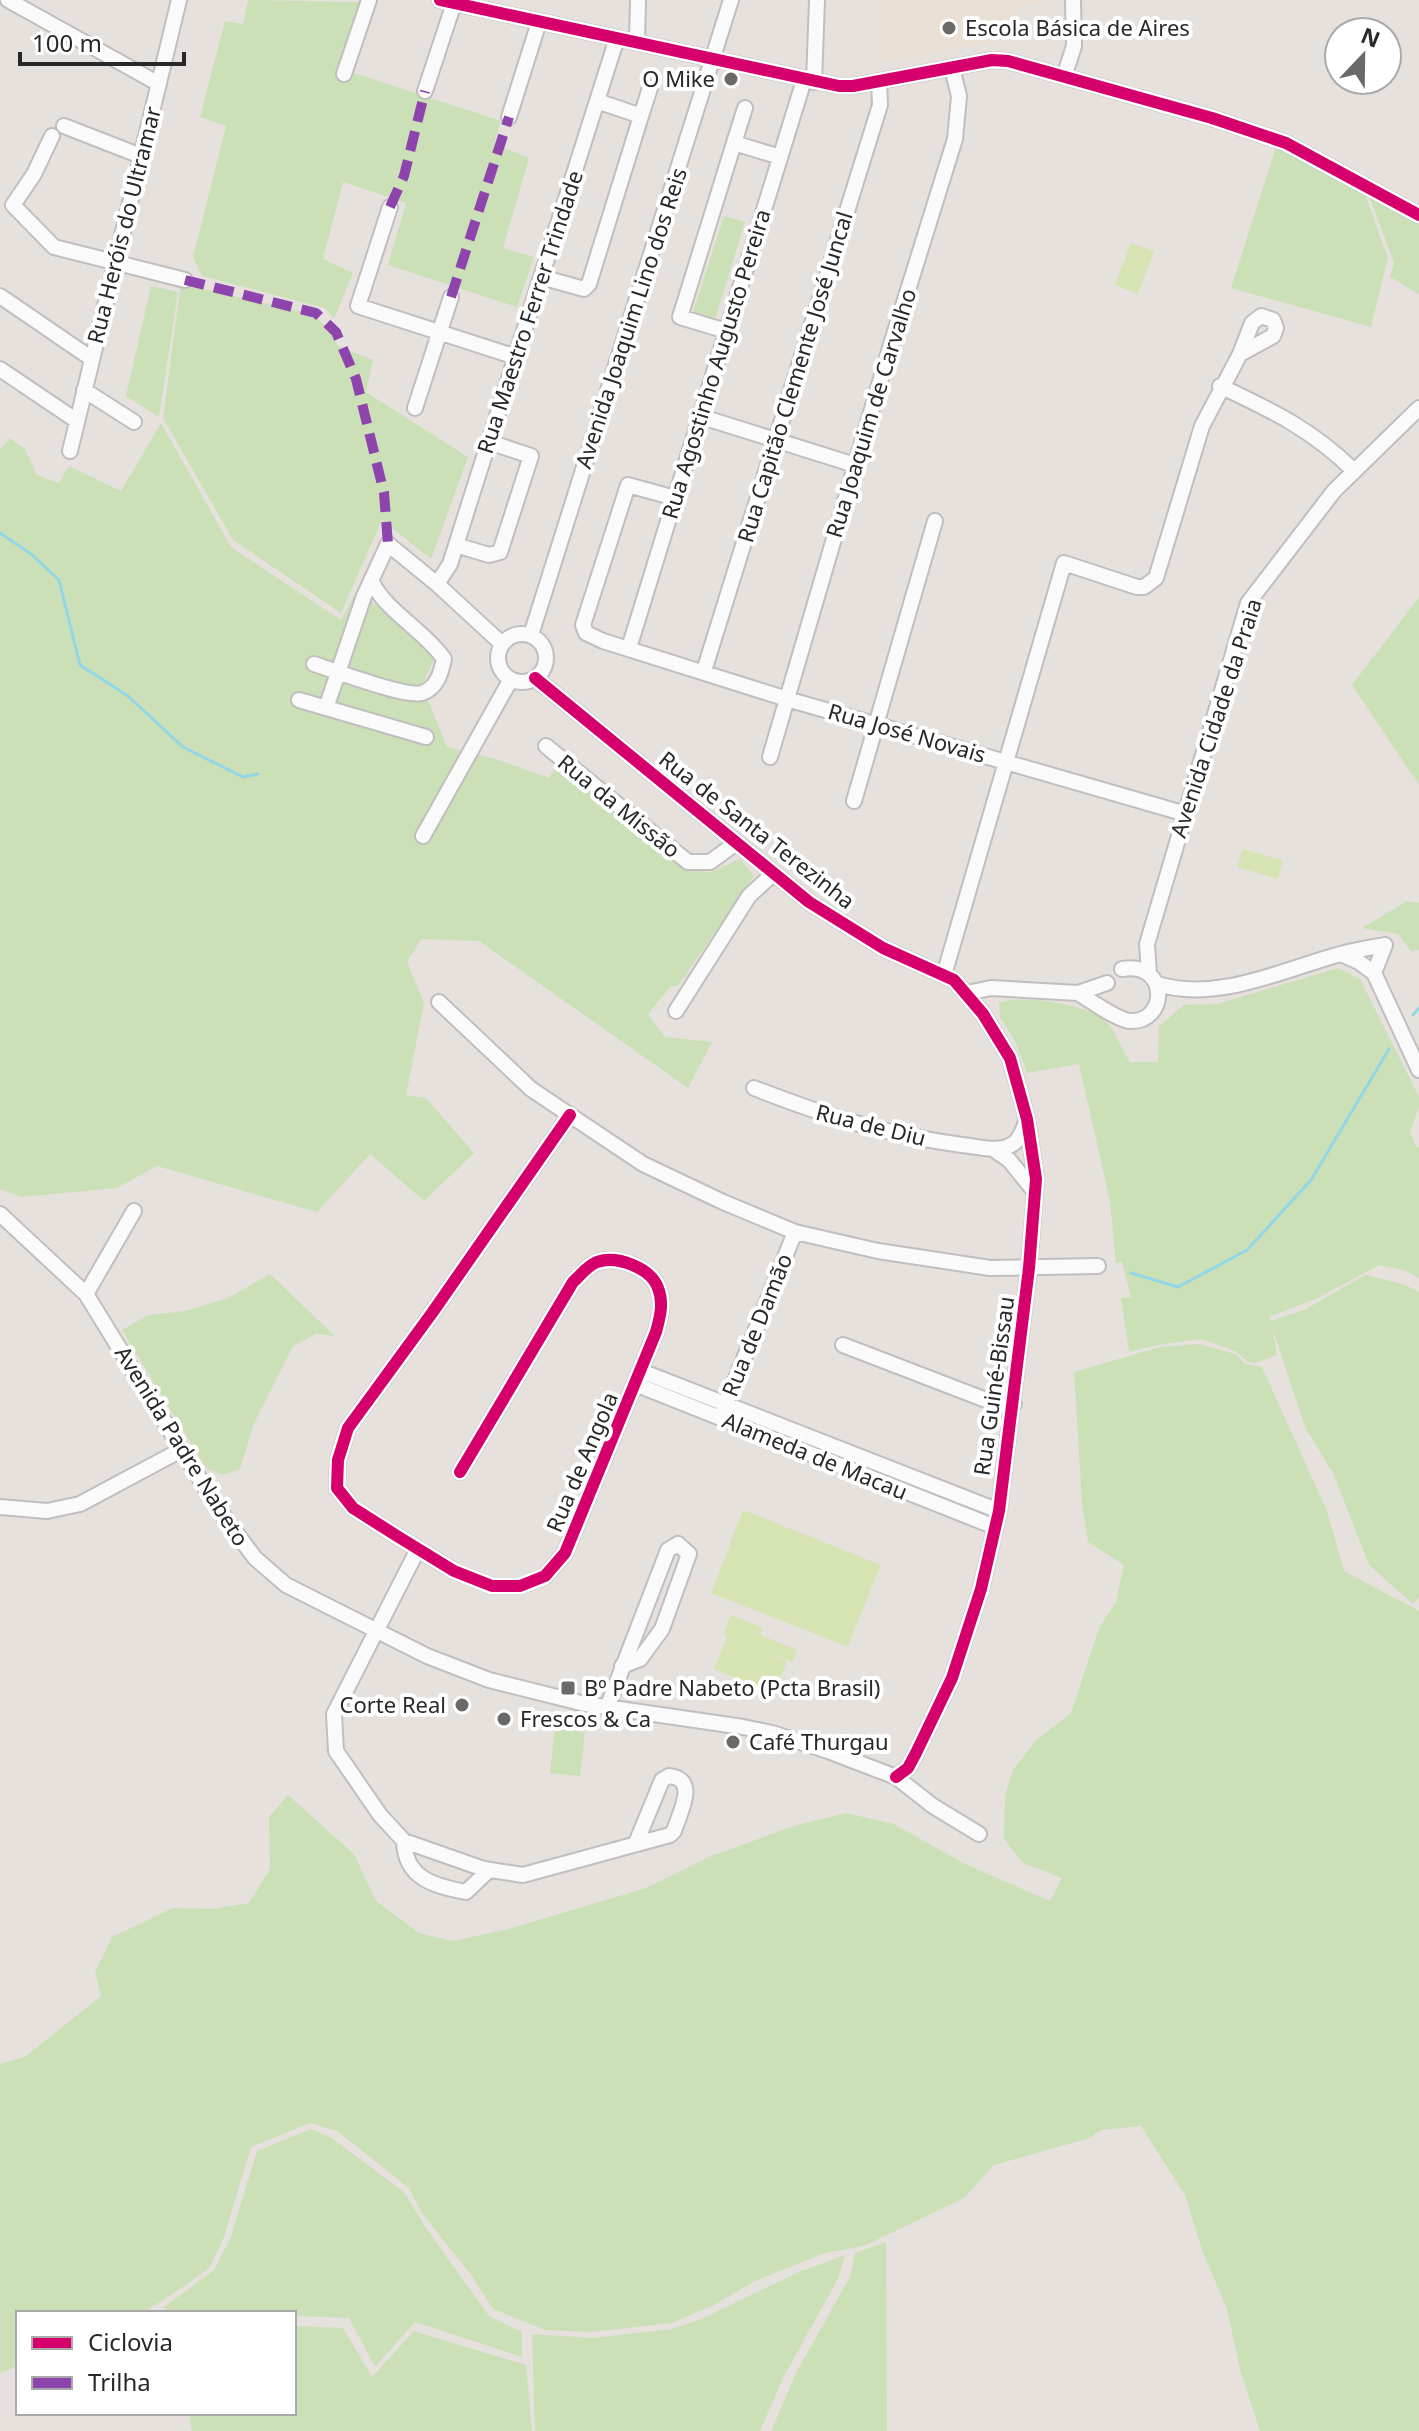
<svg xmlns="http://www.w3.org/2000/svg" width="1419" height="2431" font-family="'Noto Sans',sans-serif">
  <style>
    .education { fill: #e9dfd2 }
    .green { fill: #cbe0b6 }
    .pitch { fill: #d6e4b4 }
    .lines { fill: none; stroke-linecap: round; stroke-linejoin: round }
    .stream { stroke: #93d6e5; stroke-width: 3 }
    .minor-casing { stroke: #c0bebe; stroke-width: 18 }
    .minor { stroke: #fbfafa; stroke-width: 14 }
    .quiet { stroke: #8e44ad; stroke-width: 10; stroke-dasharray: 20 10; stroke-linecap: butt }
    .cycleway-casing { stroke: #fff; stroke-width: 17 }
    .cycleway { stroke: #d6006c; stroke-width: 12 }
    .poi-dot { fill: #6a6967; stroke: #fff; stroke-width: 3 }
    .labels { text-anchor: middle; stroke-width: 8; stroke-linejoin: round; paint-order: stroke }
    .poi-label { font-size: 22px; fill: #282828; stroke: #fff; text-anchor: start }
    .street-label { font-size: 22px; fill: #282828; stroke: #fff }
  </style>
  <rect width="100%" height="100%" fill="#e6e1dd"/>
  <!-- education -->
  <path class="education" d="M 882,0 L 1044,0 L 1044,3 L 1013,7 L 1018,37 L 881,62 Z"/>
  <!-- green -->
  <path class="green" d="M 248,0 L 360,2 L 339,68 L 501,121 L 494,144 L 529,158 L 503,248 L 534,257 L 517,307 L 388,265 L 406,203 L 343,182 L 323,259 L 353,273 L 334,319 L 325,308 L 202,276 L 193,257 L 226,126 L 200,117 L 225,21 L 243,24 Z
    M 1276,147 L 1365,194 L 1388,258 L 1371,327 L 1231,288 Z
    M 1369,196 L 1419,221 L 1419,294 L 1390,277 L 1394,263 Z
    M 724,216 L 745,222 L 715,319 L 693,312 Z
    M 181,284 L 312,314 L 329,329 L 338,346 L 373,360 L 366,392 L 468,457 L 431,559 L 382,520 L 341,613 L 233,540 L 163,418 Z
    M 151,286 L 178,292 L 159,417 L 126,396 Z
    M 161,423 L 231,547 L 341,620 L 356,591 L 392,616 L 434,660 L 422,685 L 447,747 L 499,760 L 549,778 L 556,766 L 667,857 L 709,873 L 740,859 L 754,876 L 678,986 L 671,986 L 648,1014 L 665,1037 L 712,1042 L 688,1088 L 479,941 L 421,939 L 407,962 L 424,1003 L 406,1095 L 426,1098 L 474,1153 L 424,1201 L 370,1154 L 317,1212 L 157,1166 L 117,1188 L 21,1197 L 0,1189 L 0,450 L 10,438 L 25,449 L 37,475 L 59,483 L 69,466 L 121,491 Z
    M 1419,597 L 1419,785 L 1352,685 Z
    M 1407,901 L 1419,903 L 1419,950 L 1411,951 L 1398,934 L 1362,928 Z
    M 1338,968 L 1360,979 L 1419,1097 L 1419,1107 L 1410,1132 L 1416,1147 L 1419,1147 L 1419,1278 L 1404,1270 L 1379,1265 L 1318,1298 L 1269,1317 L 1271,1321 L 1306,1309 L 1365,1275 L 1403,1284 L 1419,1292 L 1419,1597 L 1413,1604 L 1369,1565 L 1334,1475 L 1305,1427 L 1272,1327 L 1277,1355 L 1256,1363 L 1248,1362 L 1235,1351 L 1201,1339 L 1157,1345 L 1129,1352 L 1121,1298 L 1131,1297 L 1122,1262 L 1116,1263 L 1110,1201 L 1079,1064 L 1027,1073 L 1016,1043 L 1000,1017 L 999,1003 C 1020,994 1084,1004 1103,1019 C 1114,1027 1122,1049 1130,1062 L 1158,1062 L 1159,1026 L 1184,1005 L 1217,1004 Z
    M 270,1274 L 335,1336 L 316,1334 L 293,1346 L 254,1423 L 240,1469 L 223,1475 L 206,1468 L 122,1330 L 148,1315 L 185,1311 L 228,1298 Z
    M 1200,1344 L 1235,1354 L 1246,1364 L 1262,1367 L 1327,1511 L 1344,1571 L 1419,1611 L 1419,2431 L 1260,2431 L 1241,2373 L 1227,2309 L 1202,2250 L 1185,2195 L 1141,2126 L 1101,2130 L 1090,2138 L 994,2165 L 964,2198 L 864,2246 L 825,2253 L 755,2281 L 714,2305 L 672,2323 L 591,2332 L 545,2330 L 493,2309 L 471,2275 L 422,2213 L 409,2188 L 337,2131 L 310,2123 L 251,2147 L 224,2237 L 210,2267 L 186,2285 L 143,2313 L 18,2313 L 18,2366 L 0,2373 L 0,2064 L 25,2057 L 101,1996 L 95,1972 L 112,1937 L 173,1908 L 213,1909 L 249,1903 L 270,1869 L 269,1817 L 288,1795 L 354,1854 L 376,1901 L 419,1933 L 453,1941 L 509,1929 L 646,1888 L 711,1856 L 797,1825 L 846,1813 L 894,1824 L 965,1864 L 1050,1901 L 1062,1878 L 1023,1863 L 1004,1839 L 1005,1796 L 1013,1770 L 1036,1740 L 1071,1713 L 1099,1628 L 1116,1602 L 1124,1565 L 1088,1542 L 1082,1503 L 1074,1372 L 1160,1347 Z
    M 555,1728 L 585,1732 L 580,1776 L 550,1773 Z
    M 311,2129 L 330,2137 L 404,2192 L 426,2228 L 489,2316 L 522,2332 L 522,2357 L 415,2322 L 375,2367 L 349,2318 L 294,2316 L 294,2313 L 168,2313 L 164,2307 L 214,2270 L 230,2239 L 257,2151 Z
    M 886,2242 L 887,2431 L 771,2431 L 796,2373 L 850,2277 L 855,2253 Z
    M 845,2255 L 838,2279 L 784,2376 L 760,2431 L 535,2431 L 532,2334 L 593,2338 L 672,2329 L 699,2320 L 799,2272 Z
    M 294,2326 L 343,2328 L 372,2377 L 414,2331 L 526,2365 L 532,2431 L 192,2431 L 189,2413 L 294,2413 Z"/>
  <!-- pitch -->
  <path class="pitch" d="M 1131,243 L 1154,251 L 1138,294 L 1115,285 Z
    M 1243,849 L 1283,860 L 1278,879 L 1237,867 Z
    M 743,1510 L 881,1565 L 848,1647 L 711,1593 Z
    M 731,1615 L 763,1628 L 761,1635 L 797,1650 L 793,1662 L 764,1651 L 787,1661 L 774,1694 L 714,1669 L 727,1636 L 723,1634 Z"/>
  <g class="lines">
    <!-- stream -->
    <path class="stream" d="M 0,533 L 31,554 L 59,580 L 80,665 L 128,696 L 183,747 L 243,777 L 258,774
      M 1413,1015 L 1419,1008
      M 1131,1273 L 1178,1287 L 1247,1250 L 1311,1180 L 1389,1049"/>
    <defs>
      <path id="minor" d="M 8,0 L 159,84
        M 440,0 L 839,86 L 853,86 L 992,60 L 1008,61 L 1212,118 L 1286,143 L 1419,215
        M 637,42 L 638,0
        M 344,74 L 369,0
        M 1064,77 L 1074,46 L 1073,0
        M 814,82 L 817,0
        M 425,91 L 455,0
        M 641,116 L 650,88
        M 509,117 L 539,22
        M 64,126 L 141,156
        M 52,136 L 34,174 L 13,205 L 54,247 L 185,280
        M 734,143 L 745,108
        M 390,207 L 358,306 L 516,357
        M 541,277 L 584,289 L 589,284 L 641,116 L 597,101
        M 0,296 L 92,359
        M 726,331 L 680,317 L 734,143 L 780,157
        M 0,369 L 77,421
        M 1220,386 C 1271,410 1313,430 1354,471
        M 84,390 L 134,422
        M 415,408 L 451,297
        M 699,416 L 855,465
        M 70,451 L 179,0
        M 675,498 L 628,485 L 583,625 L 586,633 L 603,641 L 787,699 L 1186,814
        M 456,545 L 489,555 L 500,552 L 531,456 L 489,442
        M 437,584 L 450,564 L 617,38
        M498 658a24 24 0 1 1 48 0a24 24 0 1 1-48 0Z
        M 531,635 L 731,0
        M 629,648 L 804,80
        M 314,664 C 333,670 406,698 422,693 C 437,688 441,673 444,659 C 425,631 384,610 371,580
        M 704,671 L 880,105 L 879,81
        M 535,678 L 809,902 L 883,948 L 954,980 L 983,1014 L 1010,1058 L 1027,1119 L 1036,1179 L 1029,1268 L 999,1511 L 981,1589 L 952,1678 L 916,1753 L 908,1768 L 896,1777
        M 299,700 L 426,737
        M 326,708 L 364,596 L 388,544 L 437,584 L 502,644
        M 546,746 L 688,862 L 710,862 L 736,843
        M 770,757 L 889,351 L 955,139 L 959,96 L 952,68
        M 854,801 L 935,521
        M 423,836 L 511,679
        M 1341,954 L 1359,962 L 1374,973 L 1419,1070
        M 1374,973 L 1385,945
        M 1149,974 L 1147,944 L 1248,603 L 1334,491 L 1419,408
        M 944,975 L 1064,563 L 1137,587 L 1144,587 L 1156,578 L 1202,426 L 1240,354 L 1252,323 L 1261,316 L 1273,320 L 1276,328 L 1273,336 L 1240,354
        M 1157,984 C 1217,1002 1280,971 1337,955 C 1353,950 1369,948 1385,945
        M 967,993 L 991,988 L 1078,993 L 1107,983
        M 1078,993 C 1091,1001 1116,1019 1129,1021 C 1168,1024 1170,961 1122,969
        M 439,1002 L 531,1089 L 643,1164 L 723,1202 L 795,1232 L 878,1251 L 990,1268 L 1098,1266
        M 676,1011 L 749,896 L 774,873
        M 754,1088 C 825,1116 887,1135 962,1145 C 976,1146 998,1153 1011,1145 C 1020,1141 1024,1128 1027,1119
        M 993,1149 L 1009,1160 L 1035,1192
        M 0,1214 L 86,1294 L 217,1507 L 255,1558 L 286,1585 L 427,1656 L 489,1680 L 585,1704 L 743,1727 L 772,1733 L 828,1751 L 896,1777 L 933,1806 L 979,1834
        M 86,1294 L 134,1211
        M 843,1345 L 999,1405 L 1014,1404
        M 641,1371 L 999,1511
        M 635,1384 L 995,1527
        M 723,1411 L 795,1232
        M 460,1472 L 573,1282 C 580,1276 588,1265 597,1262 C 617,1255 651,1268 658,1288 C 664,1303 660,1317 656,1332 L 565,1553 L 545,1576 L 520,1586 L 492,1586 L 454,1571 L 397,1536 L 353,1508 L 337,1488 L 338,1460 L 348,1428 L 432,1313 L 570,1115
        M 0,1507 L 47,1511 L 80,1504 L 181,1450
        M 418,1549 L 334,1714 L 336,1751 L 380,1815 L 404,1841 L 484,1869 L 523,1875 L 670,1835 L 674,1831 C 680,1812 699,1779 669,1776 L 662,1780 L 636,1843
        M 607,1708 L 668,1550 L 678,1544 L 689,1554 L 662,1629 L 640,1659 L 622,1666
        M 404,1841 C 405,1879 435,1886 466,1892 L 489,1870"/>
    </defs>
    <!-- minor casing -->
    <use href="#minor" class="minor-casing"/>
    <!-- minor -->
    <use href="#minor" class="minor"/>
    <!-- quiet -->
    <path class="quiet" d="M 390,207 L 404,176 L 425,91
      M 185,280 L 316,313 L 336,332 L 356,379 L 384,493 L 388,544
      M 451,297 L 509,117"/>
    <defs>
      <path id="cycleway" d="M 440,0 L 839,86 L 853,86 L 992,60 L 1008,61 L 1212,118 L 1286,143 L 1419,215
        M 535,678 L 809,902 L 883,948 L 954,980 L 983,1014 L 1010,1058 L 1027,1119 L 1036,1179 L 1029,1268 L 999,1511 L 981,1589 L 952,1678 L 916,1753 L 908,1768 L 896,1777
        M 460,1472 L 573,1282 C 580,1276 588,1265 597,1262 C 617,1255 651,1268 658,1288 C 664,1303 660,1317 656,1332 L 565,1553 L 545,1576 L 520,1586 L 492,1586 L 454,1571 L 397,1536 L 353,1508 L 337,1488 L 338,1460 L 348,1428 L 432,1313 L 570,1115"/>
    </defs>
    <!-- cycleway casing -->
    <use href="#cycleway" class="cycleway-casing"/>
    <!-- cycleway -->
    <use href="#cycleway" class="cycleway"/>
  </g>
  <!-- markers -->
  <g class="poi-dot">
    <circle cx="949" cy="28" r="8"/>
    <circle cx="731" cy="79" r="8"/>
    <rect x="560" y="1680" width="16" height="16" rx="4"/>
    <circle cx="462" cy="1705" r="8"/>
    <circle cx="504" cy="1719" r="8"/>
    <circle cx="733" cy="1742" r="8"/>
  </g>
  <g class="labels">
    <!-- poi labels -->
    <g class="poi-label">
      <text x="965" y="36">Escola Básica de Aires</text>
      <text x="715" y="87" text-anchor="end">O Mike</text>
      <text x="584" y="1696">Bº Padre Nabeto (Pcta Brasil)</text>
      <text x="446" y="1713" text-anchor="end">Corte Real</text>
      <text x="520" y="1727">Frescos &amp; Ca</text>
      <text x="749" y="1750">Café Thurgau</text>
    </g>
    <!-- street labels -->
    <g class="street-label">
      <text transform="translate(124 225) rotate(-76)" y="8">Rua Heróis do Ultramar</text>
      <text transform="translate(530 312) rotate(-72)" y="8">Rua Maestro Ferrer Trindade</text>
      <text transform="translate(631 318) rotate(-72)" y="8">Avenida Joaquim Lino dos Reis</text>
      <text transform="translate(716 364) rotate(-73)" y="8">Rua Agostinho Augusto Pereira</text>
      <text transform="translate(795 377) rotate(-73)" y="8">Rua Capitão Clemente José Juncal</text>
      <text transform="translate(871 413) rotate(-73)" y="8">Rua Joaquim de Carvalho</text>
      <text transform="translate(1216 718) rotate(-72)" y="8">Avenida Cidade da Praia</text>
      <text transform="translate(907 733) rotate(16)" y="8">Rua José Novais</text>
      <text transform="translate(619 806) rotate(39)" y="8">Rua da Missão</text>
      <text transform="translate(757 830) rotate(38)" y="8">Rua de Santa Terezinha</text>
      <text transform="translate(871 1125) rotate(14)" y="8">Rua de Diu</text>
      <text transform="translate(757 1325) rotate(-68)" y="8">Rua de Damão</text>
      <text transform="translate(994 1386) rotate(-82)" y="8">Rua Guiné-Bissau</text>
      <text transform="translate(182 1446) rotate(58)" y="8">Avenida Padre Nabeto</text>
      <text transform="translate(815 1456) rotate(22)" y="8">Alameda de Macau</text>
      <text transform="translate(582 1462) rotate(-67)" y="8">Rua de Angola</text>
    </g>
  </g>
  <!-- legend -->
  <rect x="16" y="2311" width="280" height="104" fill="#ffffff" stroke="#a9a9a9" stroke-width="2"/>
  <rect x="32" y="2337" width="40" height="12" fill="#d6006c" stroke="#a9a9a9" stroke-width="2"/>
  <text x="88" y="2351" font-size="24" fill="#282828">Ciclovia</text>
  <rect x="32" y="2377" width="40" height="12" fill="#8e44ad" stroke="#a9a9a9" stroke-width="2"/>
  <text x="88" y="2391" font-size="24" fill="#282828">Trilha</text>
  <!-- north arrow -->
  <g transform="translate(1363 56) rotate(22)"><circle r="38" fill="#ffffff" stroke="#a9a9a9" stroke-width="2"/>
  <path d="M0-6L14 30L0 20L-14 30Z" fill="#6a6967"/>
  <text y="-12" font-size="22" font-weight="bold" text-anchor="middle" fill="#282828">N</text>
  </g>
  <!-- scale -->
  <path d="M20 52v12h164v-12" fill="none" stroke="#282828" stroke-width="4"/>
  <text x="32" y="52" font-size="24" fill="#282828" stroke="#ffffff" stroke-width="6" paint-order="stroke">100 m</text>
</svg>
